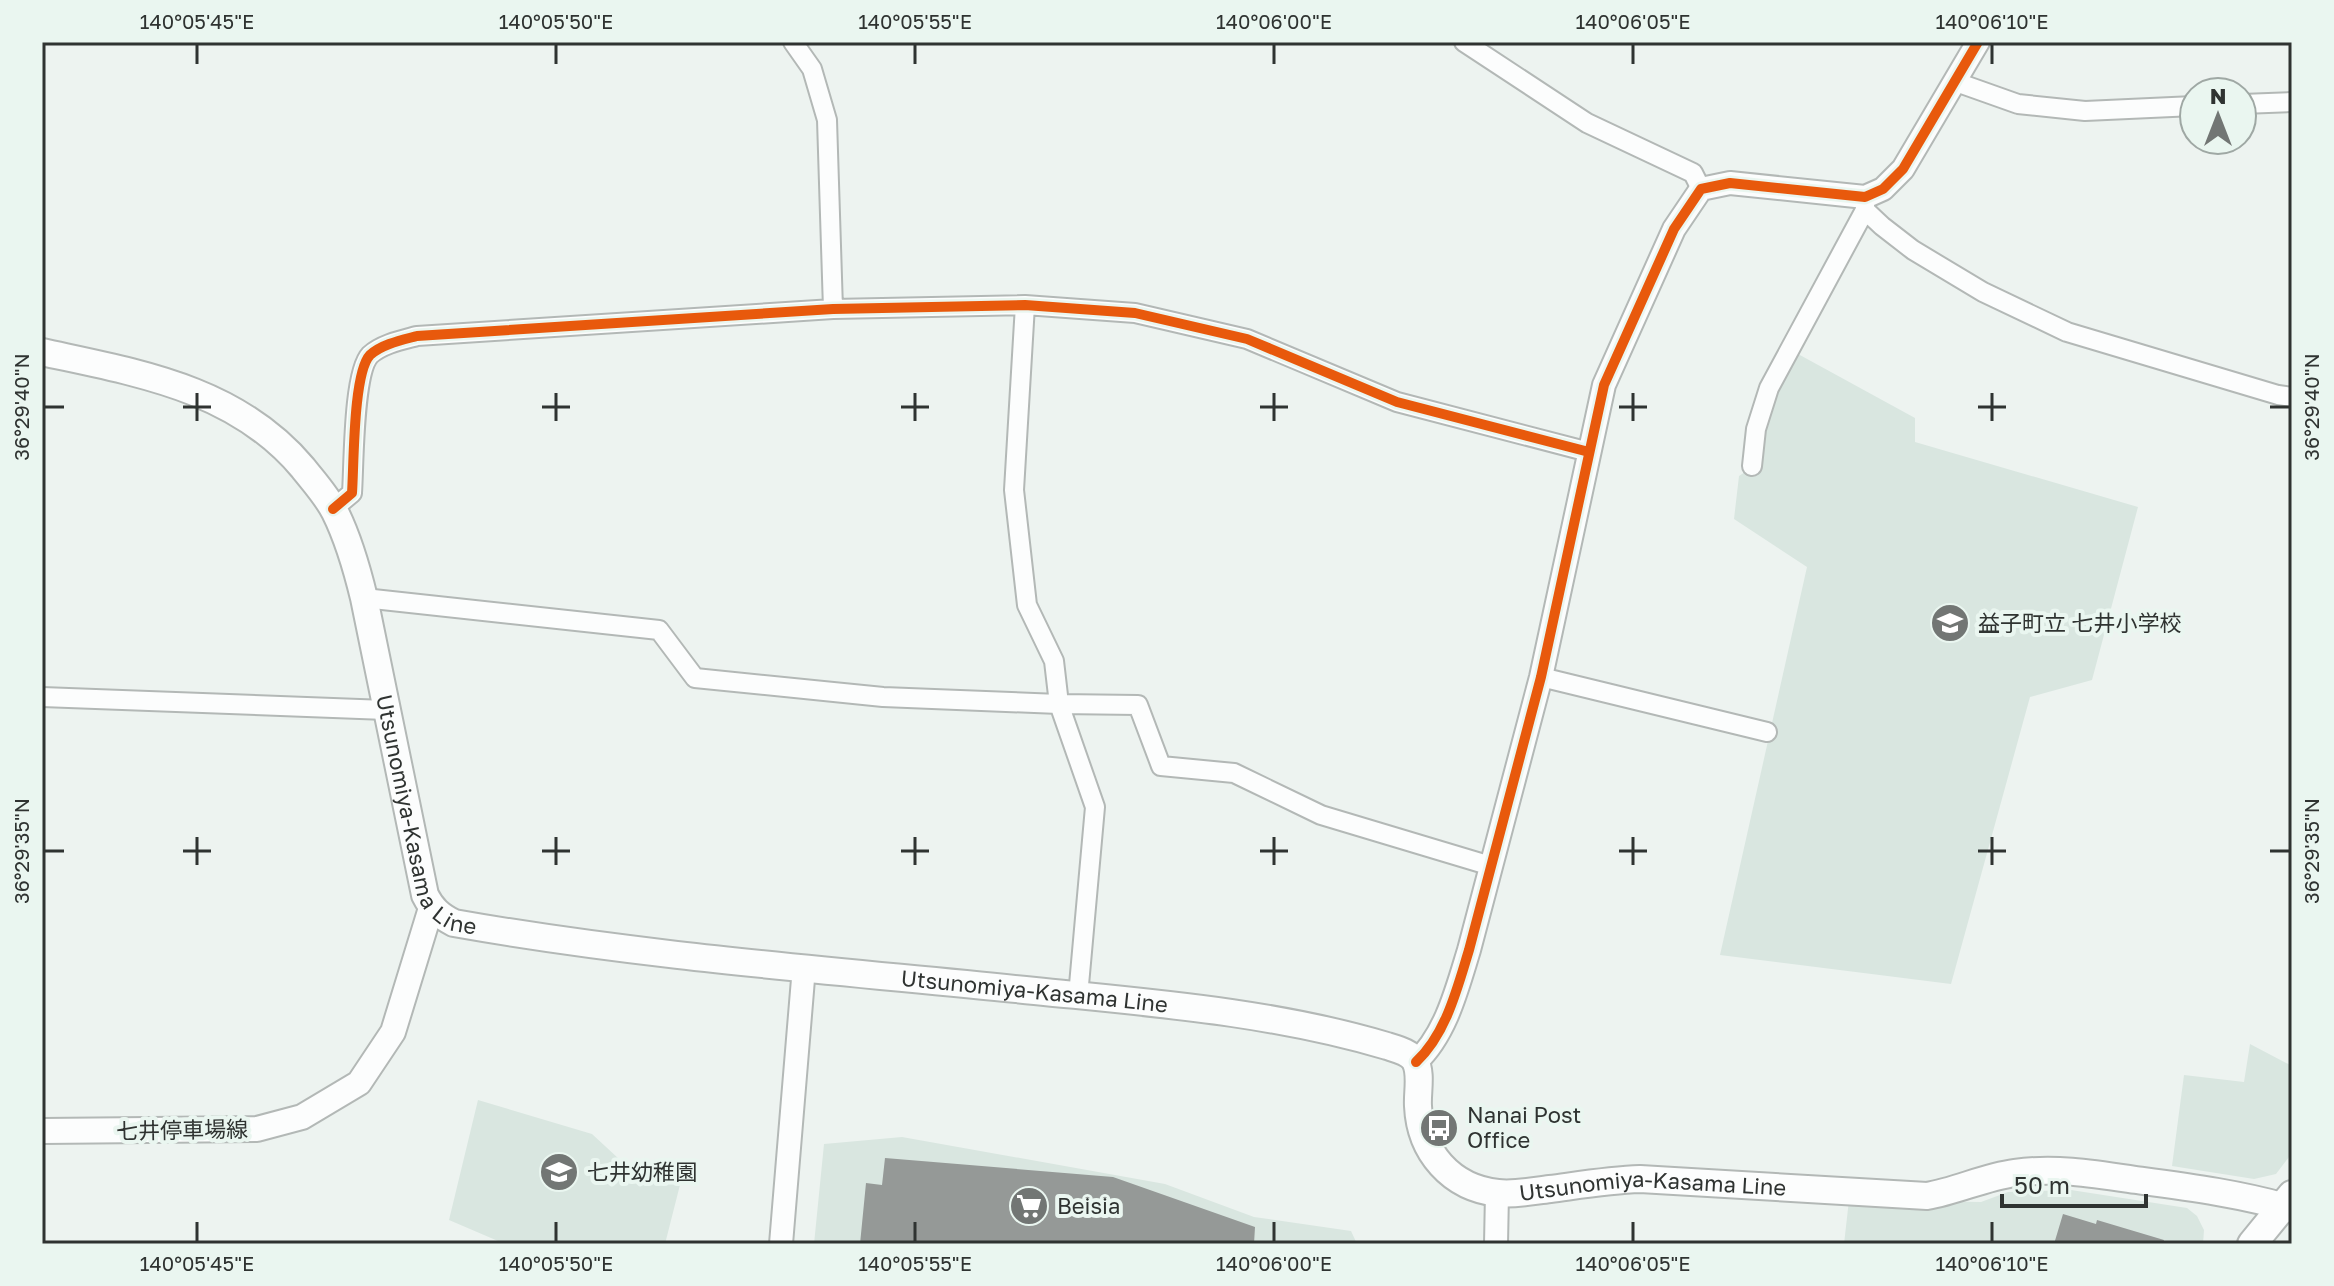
<svg xmlns="http://www.w3.org/2000/svg" width="2334" height="1286" font-family="'Golos Text','Noto Sans JP',sans-serif">
  <style>
    .built { fill: #d9e6e0 }
    .building { fill: #959997 }
    .lines { fill: none; stroke-linecap: round; stroke-linejoin: round }
    .minor-casing { stroke: #b3b8b6; stroke-width: 22 }
    .tertiary-casing { stroke: #b3b8b6; stroke-width: 26 }
    .secondary-casing { stroke: #b3b8b6; stroke-width: 28 }
    .primary-casing { stroke: #b3b8b6; stroke-width: 30 }
    .trunk-casing { stroke: #b3b8b6; stroke-width: 32 }
    .minor { stroke: #fcfdfd; stroke-width: 18 }
    .tertiary { stroke: #fcfdfd; stroke-width: 22 }
    .secondary { stroke: #fcfdfd; stroke-width: 24 }
    .primary { stroke: #fcfdfd; stroke-width: 26 }
    .trunk { stroke: #fcfdfd; stroke-width: 28 }
    .cycleway-casing { stroke: #eaf6f0; stroke-width: 15 }
    .cycleway { stroke: #e8590c; stroke-width: 10 }
    .ticks { fill: none; stroke: #2f3331; stroke-width: 3 }
    .labels { text-anchor: middle; stroke-width: 8; stroke-linejoin: round; paint-order: stroke }
    .poi-label { font-size: 22px; fill: #2f3331; stroke: #eaf6f0; text-anchor: start }
    .street-label { font-size: 22px; fill: #2f3331; stroke: #eaf6f0 }
    .neatline { fill: none; stroke: #2f3331; stroke-width: 3 }
    .ticks-label { font-size: 20px; text-anchor: middle; fill: #2f3331 }
  </style>
  <rect width="100%" height="100%" fill="#edf3f0"/>
  <!-- built -->
  <path class="built" d="M 1798,354 L 1915,418 L 1915,442 L 2138,507 L 2092,680 L 2030,697 L 1951,984 L 1720,955 L 1807,567 L 1734,519 L 1739,476 L 1763,460 L 1765,428 L 1779,391 Z
    M 2250,1044 L 2292,1066 L 2292,1153 L 2276,1174 L 2254,1179 L 2172,1166 L 2184,1075 L 2244,1082 Z
    M 478,1100 L 592,1134 L 632,1171 L 683,1173 L 665,1244 L 505,1244 L 449,1220 Z
    M 902,1137 L 1165,1184 L 1254,1217 L 1351,1231 L 1357,1244 L 814,1244 L 824,1144 Z
    M 2071,1190 L 2187,1208 L 2197,1216 L 2204,1230 L 2203,1244 L 1844,1244 L 1849,1200 L 1981,1202 L 2008,1192 Z"/>
  <!-- building -->
  <path class="building" d="M 885,1158 L 1113,1177 L 1255,1227 L 1254,1244 L 860,1244 L 866,1183 L 882,1185 Z
    M 2063,1214 L 2096,1224 L 2097,1220 L 2164,1240 L 2163,1244 L 2054,1244 Z"/>
  <g class="lines">
    <defs>
      <path id="minor" d="M 793,42 L 812,69 L 827,120 L 833,309
        M 1464,42 L 1587,123 L 1693,173 L 1701,189
        M 1956,82 L 2018,104 L 2085,111 L 2194,106
        M 2242,104 L 2292,102
        M 1865,210 L 1882,226 L 1913,250 L 1983,292 L 2067,332 L 2278,395 L 2292,397
        M 1025,305 L 1014,490 L 1027,605 L 1054,661 L 1059,704 L 1095,807 L 1078,996
        M 1752,466 L 1756,429 L 1769,388 L 1865,210 L 1865,199
        M 333,509 L 352,493 C 354,465 353,373 370,355 C 382,344 402,340 417,336 L 833,309 L 1025,305 L 1135,313 L 1247,339 L 1397,402 L 1589,452
        M 364,598 L 659,630 L 695,678 L 883,697 L 1059,704 L 1138,705 L 1161,766 L 1234,773 L 1321,815 L 1491,866
        M 1541,677 L 1767,732
        M 42,697 L 386,710"/>
      <path id="tertiary" d="M 1416,1062 C 1446,1034 1457,989 1469,950 L 1541,677 L 1604,385 L 1674,229 L 1701,189 L 1730,183 L 1865,197 L 1883,189 L 1903,169 L 1978,42
        M 781,1244 L 804,967
        M 1496,1244 L 1497,1193"/>
      <path id="secondary" d="M 42,1131 L 257,1129 L 302,1117 L 359,1083 L 393,1032 L 431,908"/>
      <g id="primary">
        <path id="s1" d="M 42,352 C 138,373 236,388 303,468 C 314,482 327,496 335,512 C 349,540 357,569 364,598 L 425,895 C 432,909 440,916 454,923 C 646,957 841,971 1035,991 C 1153,1003 1273,1012 1387,1046 C 1396,1049 1410,1052 1415,1061 C 1422,1073 1417,1093 1418,1106 C 1420,1152 1451,1188 1498,1193 C 1515,1195 1533,1191 1550,1189 C 1580,1185 1610,1180 1640,1179 L 1927,1196 C 1957,1191 1984,1177 2015,1173 C 2055,1167 2096,1174 2136,1180 C 2188,1187 2242,1194 2292,1209"/>
      </g>
      <path id="trunk" d="M 2252,1244 L 2292,1195"/>
    </defs>
    <!-- minor casing -->
    <use href="#minor" class="minor-casing"/>
    <!-- tertiary casing -->
    <use href="#tertiary" class="tertiary-casing"/>
    <!-- secondary casing -->
    <use href="#secondary" class="secondary-casing"/>
    <!-- primary casing -->
    <use href="#primary" class="primary-casing"/>
    <!-- trunk casing -->
    <use href="#trunk" class="trunk-casing"/>
    <!-- minor -->
    <use href="#minor" class="minor"/>
    <!-- tertiary -->
    <use href="#tertiary" class="tertiary"/>
    <!-- secondary -->
    <use href="#secondary" class="secondary"/>
    <!-- primary -->
    <use href="#primary" class="primary"/>
    <!-- trunk -->
    <use href="#trunk" class="trunk"/>
    <defs>
      <path id="cycleway" d="M 333,509 L 352,493 C 354,465 353,373 370,355 C 382,344 402,340 417,336 L 833,309 L 1025,305 L 1135,313 L 1247,339 L 1397,402 L 1589,452
        M 1416,1062 C 1446,1034 1457,989 1469,950 L 1541,677 L 1604,385 L 1674,229 L 1701,189 L 1730,183 L 1865,197 L 1883,189 L 1903,169 L 1978,42"/>
    </defs>
    <!-- cycleway casing -->
    <use href="#cycleway" class="cycleway-casing"/>
    <!-- cycleway -->
    <use href="#cycleway" class="cycleway"/>
  </g>
  <!-- ticks -->
  <path class="ticks" d="M 197,44 L 197,64M 556,44 L 556,64M 915,44 L 915,64M 1274,44 L 1274,64M 1633,44 L 1633,64M 1992,44 L 1992,64M 197,393 L 197,421M 556,393 L 556,421M 915,393 L 915,421M 1274,393 L 1274,421M 1633,393 L 1633,421M 1992,393 L 1992,421M 44,407 L 64,407M 183,407 L 211,407M 542,407 L 570,407M 901,407 L 929,407M 1260,407 L 1288,407M 1619,407 L 1647,407M 1978,407 L 2006,407M 2270,407 L 2290,407M 197,837 L 197,865M 556,837 L 556,865M 915,837 L 915,865M 1274,837 L 1274,865M 1633,837 L 1633,865M 1992,837 L 1992,865M 44,851 L 64,851M 183,851 L 211,851M 542,851 L 570,851M 901,851 L 929,851M 1260,851 L 1288,851M 1619,851 L 1647,851M 1978,851 L 2006,851M 2270,851 L 2290,851M 197,1222 L 197,1242M 556,1222 L 556,1242M 915,1222 L 915,1242M 1274,1222 L 1274,1242M 1633,1222 L 1633,1242M 1992,1222 L 1992,1242"/>
  <!-- icons -->
  <defs>
    <symbol id="school-disc" viewBox="-11 -11 22 22"><circle r="9.5" fill="#727674" stroke="#eaf6f0"/><path d="M0-5L7-2L0 1L-7-2ZM-4 1L0 2.5L4 1V4Q0 6-4 4Z" fill="#fff"/></symbol>
    <symbol id="bus-disc" viewBox="-11 -11 22 22"><circle r="9.5" fill="#727674" stroke="#eaf6f0"/><path d="M-5-6H5V4H4V6H2V4H-2V6H-4V4H-5ZM-3.5-4V0h7V-4ZM-3.5 1.2v1.5H-2V1.2ZM2 1.2v1.5H3.5V1.2Z" fill="#fff"/></symbol>
    <symbol id="supermarket-disc" viewBox="-11 -11 22 22"><circle r="9.5" fill="#727674" stroke="#eaf6f0"/><path d="M-6-5.5h2.5l.6 2H6L4.5 2H-2.5L-4.4-4H-6ZM-1.5 3.2a1.3 1.3 0 1 0 .1 0ZM3 3.2a1.3 1.3 0 1 0 .1 0Z" fill="#fff"/></symbol>
  </defs>
  <g fill-rule="evenodd">
    <use href="#school-disc" x="1928" y="601" width="44" height="44"/>
    <use href="#bus-disc" x="1417" y="1106" width="44" height="44"/>
    <use href="#school-disc" x="537" y="1150" width="44" height="44"/>
    <use href="#supermarket-disc" x="1007" y="1184" width="44" height="44"/>
  </g>
  <g class="labels">
    <!-- poi labels -->
    <g class="poi-label">
      <text x="1978" y="631">益子町立 七井小学校</text>
      <text x="1467" y="1123">Nanai Post<tspan x="1467" dy="25">Office</tspan></text>
      <text x="587" y="1180">七井幼稚園</text>
      <text x="1057" y="1214">Beisia</text>
    </g>
    <!-- street labels -->
    <g class="street-label">
      <text dy="8" stroke="none"><textPath href="#s1" startOffset="670">Utsunomiya-Kasama Line</textPath></text>
      <text dy="8" stroke="none"><textPath href="#s1" startOffset="1366">Utsunomiya-Kasama Line</textPath></text>
      <text transform="translate(182 1130) rotate(-1)" y="8">七井停車場線</text>
      <text dy="8" stroke="none"><textPath href="#s1" startOffset="2086">Utsunomiya-Kasama Line</textPath></text>
    </g>
  </g>
  <!-- border -->
  <rect width="2334" height="1286" fill="none" stroke="#eaf6f0" stroke-width="88"/>
  <!-- north arrow -->
  <g transform="translate(2218 116)"><circle r="38" fill="#eaf6f0" stroke="#9fa8a4" stroke-width="2"/>
  <path d="M0-6L14 30L0 20L-14 30Z" fill="#727674"/>
  <text y="-12" font-size="22" font-weight="bold" text-anchor="middle" fill="#2f3331">N</text>
  </g>
  <!-- scale -->
  <path d="M2002 1194v12h144v-12" fill="none" stroke="#2f3331" stroke-width="4"/>
  <text x="2014" y="1194" font-size="24" fill="#2f3331" stroke="#eaf6f0" stroke-width="6" paint-order="stroke">50 m</text>
  <rect x="44" y="44" width="2246" height="1198" class="neatline"/>
  <g class="ticks-label">
    <text x="197" y="29">140°05'45"E</text>
    <text x="556" y="29">140°05'50"E</text>
    <text x="915" y="29">140°05'55"E</text>
    <text x="1274" y="29">140°06'00"E</text>
    <text x="1633" y="29">140°06'05"E</text>
    <text x="1992" y="29">140°06'10"E</text>
    <text transform="translate(22 407) rotate(-90)" y="7">36°29'40"N</text>
    <text transform="translate(2312 407) rotate(-90)" y="7">36°29'40"N</text>
    <text transform="translate(22 851) rotate(-90)" y="7">36°29'35"N</text>
    <text transform="translate(2312 851) rotate(-90)" y="7">36°29'35"N</text>
    <text x="197" y="1271">140°05'45"E</text>
    <text x="556" y="1271">140°05'50"E</text>
    <text x="915" y="1271">140°05'55"E</text>
    <text x="1274" y="1271">140°06'00"E</text>
    <text x="1633" y="1271">140°06'05"E</text>
    <text x="1992" y="1271">140°06'10"E</text>
  </g>
</svg>
